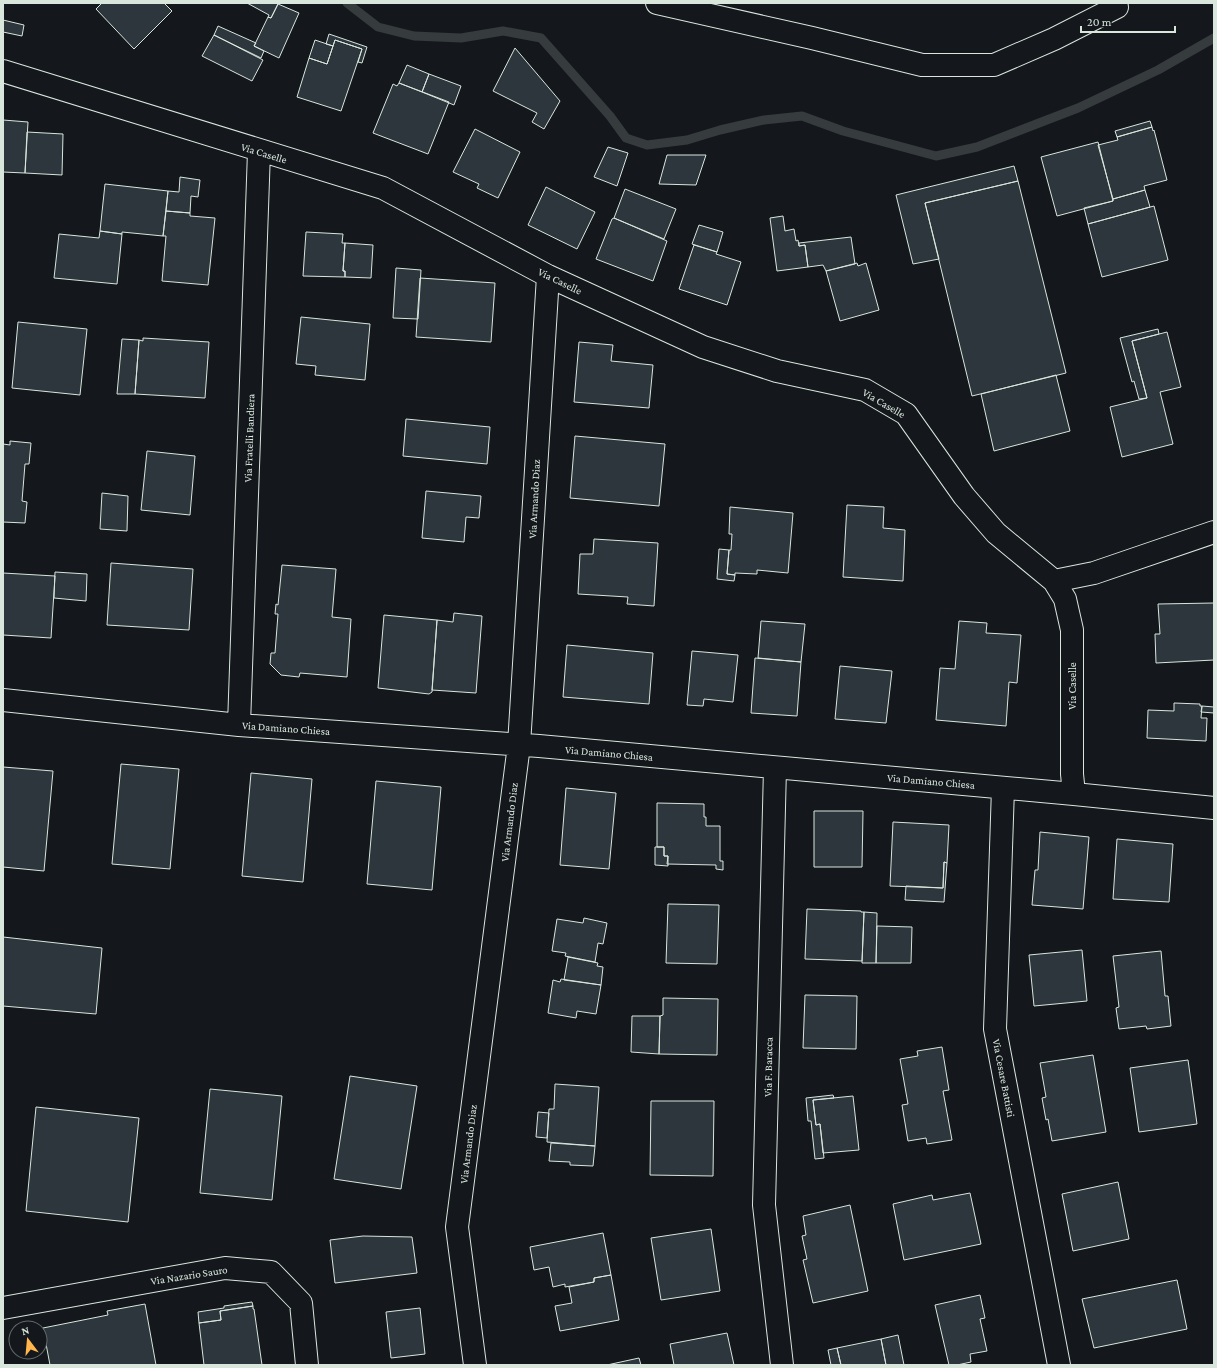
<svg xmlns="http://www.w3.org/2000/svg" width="1217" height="1368" font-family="'Crimson Pro',serif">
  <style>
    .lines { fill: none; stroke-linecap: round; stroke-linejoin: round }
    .stream { stroke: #363b3e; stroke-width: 9 }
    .building { fill: #2c363c; stroke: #d8e6dc }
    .minor-casing { stroke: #d8e6dc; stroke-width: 24 }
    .minor { stroke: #14181c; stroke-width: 22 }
    .labels { text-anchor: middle; stroke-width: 3; stroke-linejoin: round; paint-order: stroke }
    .street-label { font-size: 11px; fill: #d8e6dc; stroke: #14181c }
  </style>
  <rect width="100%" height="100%" fill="#14181c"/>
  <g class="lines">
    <!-- stream -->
    <path class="stream" d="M 347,3 L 378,27 L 414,36 L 461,38 L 503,31 L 541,38 L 610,116 L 626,138 L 647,145 L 687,140 L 720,130 L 764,120 L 802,116 L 843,131 L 936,156 L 977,147 L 1078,108 L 1158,70 L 1214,38"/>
  </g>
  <!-- building -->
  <path class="building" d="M 102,3 L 164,3 L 172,11 L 134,49 L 96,9 Z
    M 247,3 L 276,3 L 278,4 L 271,18 L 268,17 L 269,15 Z
    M 278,4 L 299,13 L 279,58 L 254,46 L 268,17 L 271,18 Z
    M 3,20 L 24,25 L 22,36 L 3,32 Z
    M 218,26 L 256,43 L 254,46 L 264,51 L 261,58 L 214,35 Z
    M 329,34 L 367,47 L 362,63 L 358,62 L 362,49 L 335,40 L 333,46 L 326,44 Z
    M 214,35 L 263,60 L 252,81 L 202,56 Z
    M 315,40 L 333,46 L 327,64 L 309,58 Z
    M 335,40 L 362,49 L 341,111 L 297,97 L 309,58 L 327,64 Z
    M 515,48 L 560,101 L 544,129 L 532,122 L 537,113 L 493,91 Z
    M 407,65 L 429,74 L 422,92 L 399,83 Z
    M 429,74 L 461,86 L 454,105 L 422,92 Z
    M 399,83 L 449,102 L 428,154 L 373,133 L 393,84 L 397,86 Z
    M 3,120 L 28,122 L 25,173 L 3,172 Z
    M 1150,121 L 1152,127 L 1117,137 L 1115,131 Z
    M 1152,127 L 1153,131 L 1154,130 L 1167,180 L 1144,186 L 1145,190 L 1113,199 L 1098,145 L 1118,140 L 1117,137 Z
    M 475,129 L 520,152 L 498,198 L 477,188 L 479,184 L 453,172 Z
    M 27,132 L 63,134 L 62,175 L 25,173 Z
    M 1098,142 L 1113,201 L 1057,216 L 1041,157 Z
    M 608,147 L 628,153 L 617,186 L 594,177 Z
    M 667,155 L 706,155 L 696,185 L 659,184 Z
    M 1014,166 L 1018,181 L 925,203 L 939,259 L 913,264 L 896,195 Z
    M 180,177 L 200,180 L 198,197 L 191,196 L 190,213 L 166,211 L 168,191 L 179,192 Z
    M 1018,181 L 1066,373 L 972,396 L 925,203 Z
    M 105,184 L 168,191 L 163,236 L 122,232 L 122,234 L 100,231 Z
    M 546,187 L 595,212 L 577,249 L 528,225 Z
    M 625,189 L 676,209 L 664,239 L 614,218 Z
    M 1145,190 L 1150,207 L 1088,224 L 1084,208 L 1113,201 L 1113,199 Z
    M 1154,206 L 1168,260 L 1102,277 L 1088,224 Z
    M 166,211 L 190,213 L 190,216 L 215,218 L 208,285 L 162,281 L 166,236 L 163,236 Z
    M 783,216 L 785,231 L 794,229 L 796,241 L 798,240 L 799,246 L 805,245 L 808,267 L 777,271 L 770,218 Z
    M 614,218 L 667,241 L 653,281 L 596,259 L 612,219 Z
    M 699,225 L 723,232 L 717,252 L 692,244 Z
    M 100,231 L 122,234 L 117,284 L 54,278 L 59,234 L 99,238 Z
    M 306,232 L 343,234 L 342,243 L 345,243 L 343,271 L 345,271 L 345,277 L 303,276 Z
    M 851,237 L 855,264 L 826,271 L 823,265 L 808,267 L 805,245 L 799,246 L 799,243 Z
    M 345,243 L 373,245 L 371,278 L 345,277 L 345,271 L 343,271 Z
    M 694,245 L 717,252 L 716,254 L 741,262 L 727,305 L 679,289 Z
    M 857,263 L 858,266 L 866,263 L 879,310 L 840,321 L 826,271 Z
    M 396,268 L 421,270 L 418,319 L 393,318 Z
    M 420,278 L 495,283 L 491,342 L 416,337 Z
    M 301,317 L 370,324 L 365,380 L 315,375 L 316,366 L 296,364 Z
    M 18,322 L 87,329 L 80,395 L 12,388 Z
    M 1158,329 L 1159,334 L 1132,341 L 1147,398 L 1139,399 L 1134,381 L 1132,382 L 1120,338 Z
    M 1167,332 L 1181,387 L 1160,392 L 1173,444 L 1122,457 L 1110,407 L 1147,398 L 1132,341 Z
    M 143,338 L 209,342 L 205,398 L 135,394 L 139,340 L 143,341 Z
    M 122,339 L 139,340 L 135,394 L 117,394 Z
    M 579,342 L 613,345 L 611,361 L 653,365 L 649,408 L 574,402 Z
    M 1056,375 L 1070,431 L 994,451 L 981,394 Z
    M 406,419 L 490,427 L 487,464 L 403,456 Z
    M 575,436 L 665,444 L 659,506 L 570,498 Z
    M 10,441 L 31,443 L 29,464 L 25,464 L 22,501 L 27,502 L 25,523 L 3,522 L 3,444 L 10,445 Z
    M 147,451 L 195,456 L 190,515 L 141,510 Z
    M 426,491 L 481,496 L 479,518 L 466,517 L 464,542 L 422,538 Z
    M 102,493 L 128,496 L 127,531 L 100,529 Z
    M 847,505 L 884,507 L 883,528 L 905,530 L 903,581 L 843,577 Z
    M 730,507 L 793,513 L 788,573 L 757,570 L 757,574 L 735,573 L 735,575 L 727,574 L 729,550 L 731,550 L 732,534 L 729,534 Z
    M 594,539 L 658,543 L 654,606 L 627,604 L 628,597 L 578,594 L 580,554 L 593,554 Z
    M 719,549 L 729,550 L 727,574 L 735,575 L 734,581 L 717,579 Z
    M 111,563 L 193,569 L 189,630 L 107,625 Z
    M 282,565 L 336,569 L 332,617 L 351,619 L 347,677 L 300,673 L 299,677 L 281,675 L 270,664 L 271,653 L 275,653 L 278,614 L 275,614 L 276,604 L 278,605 Z
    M 55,572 L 87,574 L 86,601 L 54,598 Z
    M 3,573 L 55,576 L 51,638 L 3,635 Z
    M 1214,603 L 1214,660 L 1156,663 L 1155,634 L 1160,634 L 1158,604 Z
    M 454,613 L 482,616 L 476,693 L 432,690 L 437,620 L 453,622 Z
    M 384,615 L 437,620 L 432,692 L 429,694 L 378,688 Z
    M 761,621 L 805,624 L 801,662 L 758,658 Z
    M 959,621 L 987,623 L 986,633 L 1021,635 L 1017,683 L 1009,682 L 1006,726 L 936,720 L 940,668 L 955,669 Z
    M 567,645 L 653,653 L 649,704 L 563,697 Z
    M 692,651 L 738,655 L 733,702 L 704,699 L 703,706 L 687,705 Z
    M 755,658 L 801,662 L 797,716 L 751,713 Z
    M 840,666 L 892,671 L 886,723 L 835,719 Z
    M 1174,703 L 1200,704 L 1200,706 L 1202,706 L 1201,718 L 1207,718 L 1206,741 L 1147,738 L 1148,710 L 1174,711 Z
    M 1202,706 L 1214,707 L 1214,713 L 1201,712 Z
    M 121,764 L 179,769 L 170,869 L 112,864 Z
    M 3,767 L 53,771 L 44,871 L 3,867 Z
    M 251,773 L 312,779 L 303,882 L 242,876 Z
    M 376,781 L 441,787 L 432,890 L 367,884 Z
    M 566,788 L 616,793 L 609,869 L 560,865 Z
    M 657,803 L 704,804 L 704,817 L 706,817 L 706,826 L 720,826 L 720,861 L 723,861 L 723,870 L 716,869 L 716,865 L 667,864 L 668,856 L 664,856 L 664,847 L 657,847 Z
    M 814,811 L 863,811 L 862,867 L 814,867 Z
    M 893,822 L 949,825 L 947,863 L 944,862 L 943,888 L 890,886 Z
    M 1040,832 L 1089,837 L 1083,909 L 1032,905 L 1035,870 L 1038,870 Z
    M 1117,839 L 1173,844 L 1169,902 L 1113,899 Z
    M 655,847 L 664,847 L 664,856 L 668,856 L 668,866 L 655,865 Z
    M 944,862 L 947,863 L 944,902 L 905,900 L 906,886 L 943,888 Z
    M 668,904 L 719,905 L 717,964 L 666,963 Z
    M 807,909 L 861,911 L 861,912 L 864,912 L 862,961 L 805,959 Z
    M 864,912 L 877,913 L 876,963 L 862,963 Z
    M 584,918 L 607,923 L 603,944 L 598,943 L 595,962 L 565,956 L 566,953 L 552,951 L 557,919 L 583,923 Z
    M 877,926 L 912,927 L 911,963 L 876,963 Z
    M 3,937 L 102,948 L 96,1014 L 3,1006 Z
    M 1082,950 L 1087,1001 L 1034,1006 L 1029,955 Z
    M 1161,951 L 1165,996 L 1168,996 L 1171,1026 L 1147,1029 L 1146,1026 L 1119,1029 L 1116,1008 L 1119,1007 L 1113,956 Z
    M 568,957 L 598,963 L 597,966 L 603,967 L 601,985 L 564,980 Z
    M 561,979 L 601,985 L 596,1014 L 577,1011 L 576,1018 L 548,1013 L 553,980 L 560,982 Z
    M 805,995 L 857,996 L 856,1049 L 803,1048 Z
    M 663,998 L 718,999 L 717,1055 L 659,1054 L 660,1016 L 663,1015 Z
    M 632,1016 L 660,1016 L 659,1054 L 631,1052 Z
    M 942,1047 L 949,1090 L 943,1091 L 952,1140 L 927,1144 L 926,1138 L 908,1141 L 902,1105 L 908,1104 L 900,1059 L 918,1056 L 917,1051 Z
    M 1093,1055 L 1106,1132 L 1052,1141 L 1048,1119 L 1046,1120 L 1042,1098 L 1046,1097 L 1040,1063 Z
    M 1188,1060 L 1197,1124 L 1139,1132 L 1130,1068 Z
    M 350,1076 L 417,1086 L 401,1189 L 334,1179 Z
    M 555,1084 L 599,1087 L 595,1146 L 547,1142 L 549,1109 L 554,1109 Z
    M 210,1089 L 282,1096 L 272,1200 L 200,1193 Z
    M 833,1095 L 834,1098 L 813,1100 L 816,1125 L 820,1124 L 824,1158 L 815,1159 L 811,1121 L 808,1121 L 806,1098 Z
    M 853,1096 L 859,1150 L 823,1153 L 820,1124 L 816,1125 L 813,1100 Z
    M 651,1101 L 714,1101 L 713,1176 L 650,1175 Z
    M 36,1107 L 139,1118 L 128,1222 L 26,1211 Z
    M 538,1112 L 549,1113 L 547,1138 L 536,1137 Z
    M 551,1143 L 595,1146 L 593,1166 L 570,1165 L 570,1162 L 549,1161 Z
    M 1118,1182 L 1129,1239 L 1073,1251 L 1062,1194 Z
    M 970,1193 L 981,1244 L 904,1260 L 893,1204 L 932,1195 L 933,1200 Z
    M 850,1205 L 868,1291 L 813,1303 L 803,1260 L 807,1259 L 802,1236 L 806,1235 L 803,1216 Z
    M 711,1229 L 720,1291 L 661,1300 L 651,1238 Z
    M 603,1233 L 611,1275 L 594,1278 L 594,1282 L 565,1287 L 565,1284 L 553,1287 L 549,1267 L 534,1270 L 530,1247 Z
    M 363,1236 L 412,1237 L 417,1273 L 335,1283 L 330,1240 Z
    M 611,1275 L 619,1320 L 560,1331 L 555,1306 L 572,1303 L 569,1287 L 594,1282 L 594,1278 Z
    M 1177,1280 L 1187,1329 L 1094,1348 L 1082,1299 Z
    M 980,1295 L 985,1318 L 980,1319 L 987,1351 L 970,1354 L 971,1362 L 957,1365 L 949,1365 L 935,1305 Z
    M 252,1302 L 253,1306 L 220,1311 L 221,1320 L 199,1323 L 198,1312 L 224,1308 L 224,1306 Z
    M 145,1304 L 156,1365 L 50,1365 L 43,1328 L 108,1315 L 107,1311 Z
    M 253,1306 L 253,1309 L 254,1309 L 262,1365 L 204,1365 L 199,1323 L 221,1320 L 220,1311 Z
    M 420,1308 L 425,1354 L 391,1358 L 386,1312 Z
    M 727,1333 L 734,1365 L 674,1365 L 670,1344 Z
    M 898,1335 L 904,1365 L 886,1365 L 881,1339 Z
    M 881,1339 L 886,1365 L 841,1365 L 837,1348 Z
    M 837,1348 L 841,1365 L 831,1365 L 828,1350 Z
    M 639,1358 L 641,1365 L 607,1365 Z"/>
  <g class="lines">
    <defs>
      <path id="minor" d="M 657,3 L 812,38 L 922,65 L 994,65 L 1054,39 L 1117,7
        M 3,71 L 383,188 L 548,276 L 703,347 L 777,371 L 865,390 L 906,414 L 964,496 L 996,533 L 1054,581 L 1065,599 L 1072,630 L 1072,774 L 1074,794
        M 1054,581 L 1094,573 L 1214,532
        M 3,700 L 239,725 L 539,746 L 1074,794 L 1214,808
        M 239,725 L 259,151
        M 775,768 L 764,1205 L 782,1365
        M 1003,788 L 995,1029 L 1059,1365
        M 3,1308 L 225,1268 L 271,1272 L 301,1303 L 307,1365
        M 475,1365 L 457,1227 L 519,745 L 548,276"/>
    </defs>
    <!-- minor casing -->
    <use href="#minor" class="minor-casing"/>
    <!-- minor -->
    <use href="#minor" class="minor"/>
  </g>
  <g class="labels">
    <!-- street labels -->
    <g class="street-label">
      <text transform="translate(264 153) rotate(17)" y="4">Via Caselle</text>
      <text transform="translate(560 281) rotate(26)" y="4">Via Caselle</text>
      <text transform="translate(884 403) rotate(30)" y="4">Via Caselle</text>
      <text transform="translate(249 438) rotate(-88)" y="4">Via Fratelli Bandiera</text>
      <text transform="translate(534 499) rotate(-87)" y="4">Via Armando Diaz</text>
      <text transform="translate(1072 686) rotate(-90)" y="4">Via Caselle</text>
      <text transform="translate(286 728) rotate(4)" y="4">Via Damiano Chiesa</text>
      <text transform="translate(609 753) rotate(5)" y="4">Via Damiano Chiesa</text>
      <text transform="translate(931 781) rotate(5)" y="4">Via Damiano Chiesa</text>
      <text transform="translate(509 822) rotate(-83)" y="4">Via Armando Diaz</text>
      <text transform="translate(768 1067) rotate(-89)" y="4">Via F. Baracca</text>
      <text transform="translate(1004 1078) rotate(79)" y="4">Via Cesare Battisti</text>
      <text transform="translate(468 1144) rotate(-83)" y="4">Via Armando Diaz</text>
      <text transform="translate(189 1275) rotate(-9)" y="4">Via Nazario Sauro</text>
    </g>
  </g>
  <!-- border -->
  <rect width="1217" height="1368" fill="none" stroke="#d8e6dc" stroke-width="8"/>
  <!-- north arrow -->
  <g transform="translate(28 1340) rotate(344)"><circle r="19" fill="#14181c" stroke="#626a69"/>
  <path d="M0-3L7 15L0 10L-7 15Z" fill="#ffb74d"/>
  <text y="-6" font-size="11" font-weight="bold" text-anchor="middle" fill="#d8e6dc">N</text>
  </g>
  <!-- scale -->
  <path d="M1081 26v6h94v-6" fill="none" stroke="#d8e6dc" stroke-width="2"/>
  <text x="1087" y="26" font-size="12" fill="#d8e6dc" stroke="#14181c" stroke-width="3" paint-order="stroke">20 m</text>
</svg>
